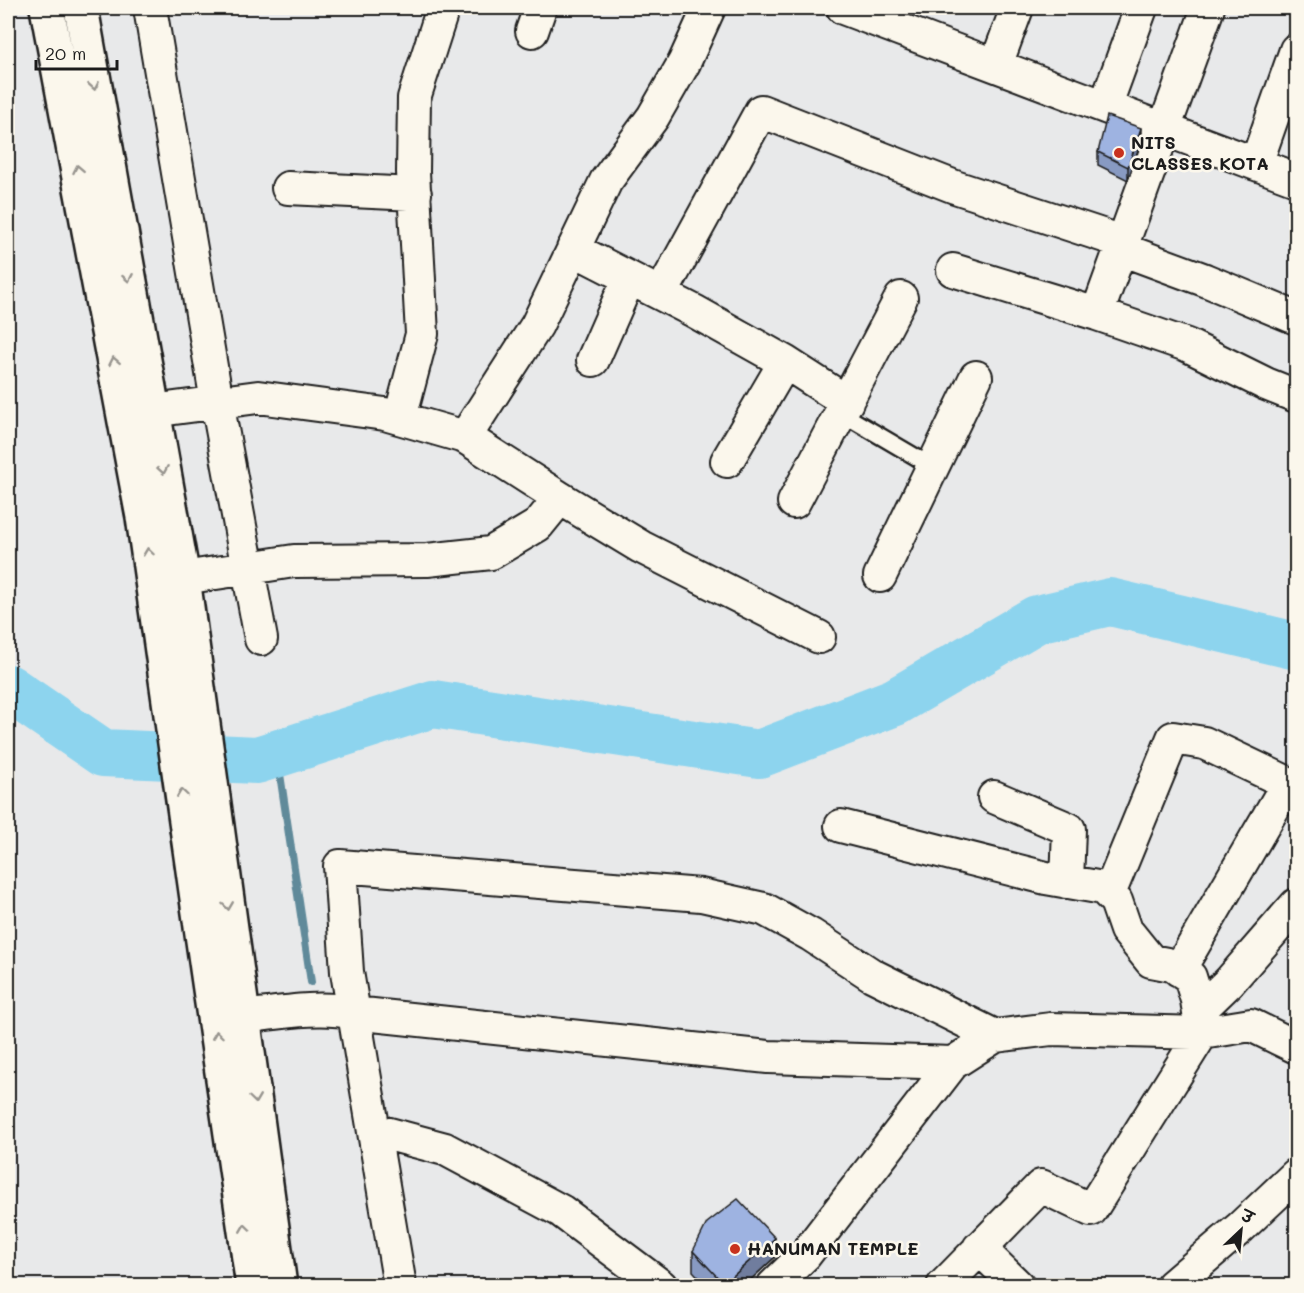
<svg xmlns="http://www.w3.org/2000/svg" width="1304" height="1293" font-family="Mali,'Playpen Sans Deva',sans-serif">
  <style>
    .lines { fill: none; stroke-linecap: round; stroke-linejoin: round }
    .stream { stroke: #608a9a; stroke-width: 8 }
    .river { stroke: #8dd4ee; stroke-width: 48 }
    .lane-casing { stroke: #1c1c1c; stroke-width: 20 }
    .street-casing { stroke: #1c1c1c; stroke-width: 36 }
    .secondary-casing { stroke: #1c1c1c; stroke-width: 38 }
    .lane { stroke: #fbf7ec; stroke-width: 15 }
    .street { stroke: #fbf7ec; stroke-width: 32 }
    .secondary { stroke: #fbf7ec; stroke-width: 33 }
    .wall { fill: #889ac2; stroke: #1c1c1c; stroke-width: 1.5 }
    .shaded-wall { fill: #6f7d9e; stroke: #1c1c1c; stroke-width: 1.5 }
    .building { fill: #9eb3e1; stroke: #1c1c1c; stroke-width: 1.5 }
    .oneway { stroke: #97948e }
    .poi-dot { fill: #c8321e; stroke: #fbf7ec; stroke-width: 2 }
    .labels { text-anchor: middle; stroke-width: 5; stroke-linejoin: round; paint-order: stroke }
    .poi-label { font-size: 18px; font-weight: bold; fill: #1c1c1c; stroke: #fbf7ec; text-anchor: start }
  </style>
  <rect width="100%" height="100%" fill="#e8e9ea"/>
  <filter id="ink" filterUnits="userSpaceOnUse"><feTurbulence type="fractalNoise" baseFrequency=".0167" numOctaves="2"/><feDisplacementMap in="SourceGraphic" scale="12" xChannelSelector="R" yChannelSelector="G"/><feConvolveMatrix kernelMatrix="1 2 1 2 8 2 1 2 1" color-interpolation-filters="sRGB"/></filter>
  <g filter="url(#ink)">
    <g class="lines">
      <!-- stream -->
      <path class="stream" d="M 277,754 L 311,982"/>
      <!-- river -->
      <path class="river" d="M 8,688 L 103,753 L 257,760 L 433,704 L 759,754 L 895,702 L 1037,619 L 1110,602 L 1296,646"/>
      <defs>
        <path id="lane" d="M 841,413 L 933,467"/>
        <path id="street" d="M 150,8 L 217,402 L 261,639
          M 843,8 L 1296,179
          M 532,31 L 540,8
          M 996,65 L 1017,8
          M 1105,107 L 1141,8
          M 1256,164 L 1296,50
          M 288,188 L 415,194
          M 573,249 L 694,311 L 785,362 L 847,402
          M 1121,249 L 1205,280 L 1296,318
          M 953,270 L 1097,314 L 1187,345 L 1266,384 L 1296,396
          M 661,294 L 761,111 L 955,187 L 1123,242
          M 1097,314 L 1208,8
          M 593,360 L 629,278
          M 152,411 L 258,397 L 385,414 L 465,437 L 560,498 L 641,547 L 819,637
          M 400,418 L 422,334 L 413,172 L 414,98 L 443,8
          M 465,437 L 537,325 L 606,181 L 653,117 L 684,63 L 709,8
          M 727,461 L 785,362
          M 794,502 L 901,298
          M 880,576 L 976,377
          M 156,583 L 183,578 L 294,561 L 427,560 L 491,553 L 538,525 L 560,498
          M 994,797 L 1069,829 L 1067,882
          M 841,826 L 1046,878 L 1103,888 L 1116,901 L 1126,930 L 1151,961 L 1172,965 L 1190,977 L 1197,1000 L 1202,1033 L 1091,1210 L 1041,1186 L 943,1286
          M 1109,894 L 1173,738 L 1204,743 L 1288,783 L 1296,785
          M 1179,970 L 1288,783
          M 1199,1011 L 1229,982 L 1296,905
          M 243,1017 C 278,1013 320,1005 354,1013 L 768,1057 L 953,1063
          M 374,1130 L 445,1149 L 561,1211 L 661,1286
          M 979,1248 L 1018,1286
          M 400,1286 L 347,972 L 340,866 L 701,895 L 764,909 L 811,935 L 872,975 L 995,1036
          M 773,1286 L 805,1255 L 953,1063 L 995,1036 L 1051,1029 L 1202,1033 L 1251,1025 L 1296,1047
          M 1172,1286 L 1241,1227 L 1296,1175"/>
        <path id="secondary" d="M 47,8 L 143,517 L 203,941 L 253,1286
          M 81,8 L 183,578 L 280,1286"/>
      </defs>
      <!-- lane casing -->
      <use href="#lane" class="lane-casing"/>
      <!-- street casing -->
      <use href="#street" class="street-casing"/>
      <!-- secondary casing -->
      <use href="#secondary" class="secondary-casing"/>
      <!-- lane -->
      <use href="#lane" class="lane"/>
      <!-- street -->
      <use href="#street" class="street"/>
      <!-- secondary -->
      <use href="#secondary" class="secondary"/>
    </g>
    <!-- wall -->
    <path class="wall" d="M 1141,141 L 1128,180 L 1098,165 L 1098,152 Z
      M 693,1251 L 775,1257 L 744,1286 L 707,1286 L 693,1271 Z"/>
    <!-- shaded-wall -->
    <path class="shaded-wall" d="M 1141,128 L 1141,141 L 1128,180 L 1128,167 Z
      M 775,1238 L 775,1257 L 744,1286 L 724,1286 L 724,1284 Z"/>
    <!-- building -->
    <path class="building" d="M 1107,116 L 1141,128 L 1128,167 L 1098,152 Z
      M 738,1199 L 775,1238 L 724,1284 L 693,1251 L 707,1223 Z"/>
    <!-- one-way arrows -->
    <defs><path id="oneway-chevron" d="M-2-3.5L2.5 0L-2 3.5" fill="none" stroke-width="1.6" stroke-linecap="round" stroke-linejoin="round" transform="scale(1.5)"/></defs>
    <g class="oneway">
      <use href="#oneway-chevron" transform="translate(94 86) rotate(80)"/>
      <use href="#oneway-chevron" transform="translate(78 169) rotate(-101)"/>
      <use href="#oneway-chevron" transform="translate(128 278) rotate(80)"/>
      <use href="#oneway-chevron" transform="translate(114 361) rotate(-101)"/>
      <use href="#oneway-chevron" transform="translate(163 470) rotate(80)"/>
      <use href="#oneway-chevron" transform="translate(148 552) rotate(-98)"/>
      <use href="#oneway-chevron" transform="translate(182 793) rotate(-98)"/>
      <use href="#oneway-chevron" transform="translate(228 906) rotate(82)"/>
      <use href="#oneway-chevron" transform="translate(217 1035) rotate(-98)"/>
      <use href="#oneway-chevron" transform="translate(255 1099) rotate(82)"/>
      <use href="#oneway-chevron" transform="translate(245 1228) rotate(-98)"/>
    </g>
  </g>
  <!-- markers -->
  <g class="poi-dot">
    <circle cx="1119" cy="153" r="6"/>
    <circle cx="735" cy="1249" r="6"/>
  </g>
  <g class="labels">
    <!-- poi labels -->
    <g class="poi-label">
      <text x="1131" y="149">NITS<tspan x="1131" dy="21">CLASSES KOTA</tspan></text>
      <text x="747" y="1255">HANUMAN TEMPLE</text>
    </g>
  </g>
  <!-- margin -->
  <rect width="1304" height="1293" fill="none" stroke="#fbf7ec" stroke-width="30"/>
  <rect x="15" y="15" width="1274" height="1263" fill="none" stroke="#1c1c1c" stroke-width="2" filter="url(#ink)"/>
  <!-- north arrow -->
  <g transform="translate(1241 1230) rotate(26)" stroke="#fbf7ec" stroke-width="4.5" paint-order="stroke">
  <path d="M0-4.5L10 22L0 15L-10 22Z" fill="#1c1c1c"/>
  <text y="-9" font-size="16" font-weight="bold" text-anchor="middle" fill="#1c1c1c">उ</text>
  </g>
  <!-- scale -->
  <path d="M36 60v9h81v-9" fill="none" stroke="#1c1c1c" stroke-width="3"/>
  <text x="45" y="60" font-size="18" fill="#1c1c1c" stroke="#fbf7ec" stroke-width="4.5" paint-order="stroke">20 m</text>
</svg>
